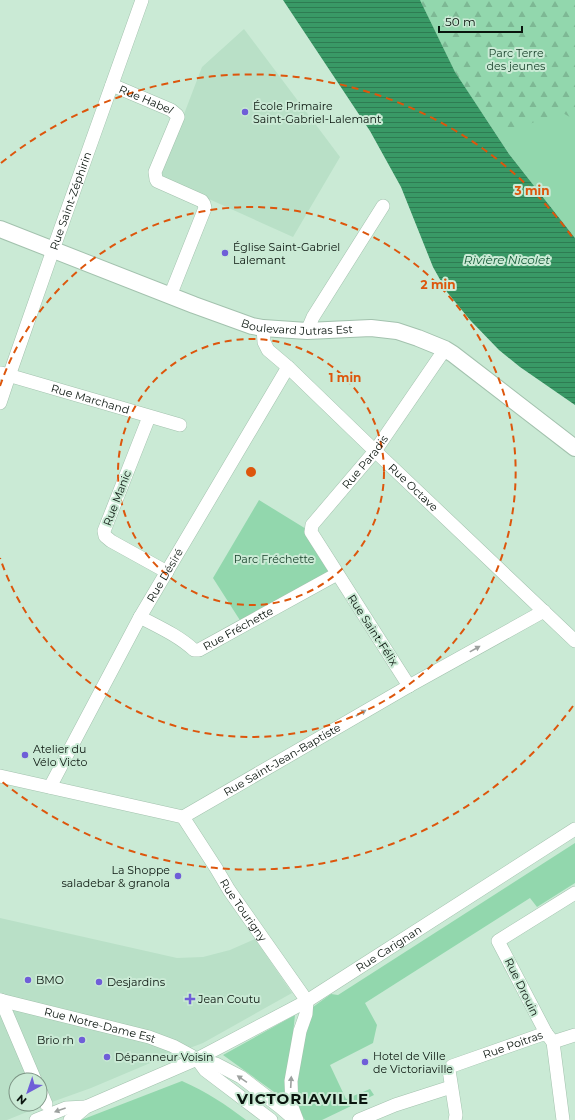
<svg xmlns="http://www.w3.org/2000/svg" width="575" height="1120" font-family="Montserrat,sans-serif">
  <style>
    .built { fill: #b9e0c7; fill-rule: evenodd }
    .green { fill: #92d7ad }
    .forest { fill: url(#forest-firs) }
    .water { fill: url(#water-rules) }
    .lines { fill: none; stroke-linecap: round; stroke-linejoin: round }
    .minor-casing { stroke: #a3c2ae; stroke-width: 14 }
    .major-casing { stroke: #a3c2ae; stroke-width: 18 }
    .minor { stroke: #fff; stroke-width: 13 }
    .major { stroke: #fff; stroke-width: 16 }
    .oneway { fill: #9da19f }
    .ring { fill: none; stroke: #dd560c; stroke-width: 2; stroke-dasharray: 7 5 }
    .poi-dot { fill: #6f5ed8; stroke: #caead5; stroke-width: 1.5 }
    .labels { text-anchor: middle; stroke-width: 4; stroke-linejoin: round; paint-order: stroke }
    .park-label { font-size: 11px; fill: #163e28; stroke: #caead5 }
    .street-label { font-size: 11px; fill: #0a150e; stroke: #caead5 }
    .poi-label { font-size: 11px; fill: #0a150e; stroke: #caead5; text-anchor: start }
    .water-label { font-size: 12px; font-style: italic; fill: #145a37; stroke: #caead5 }
    .district-label { font-size: 15px; font-weight: bold; letter-spacing: 1px; fill: #0a150e; stroke: #caead5 }
    .centre { fill: #dd560c; stroke: #caead5; stroke-width: 2 }
    .ring-label { font-size: 12px; text-anchor: middle; font-weight: bold; fill: #dd560c; stroke: #caead5; stroke-width: 4; stroke-linejoin: round; paint-order: stroke }
  </style>
  <defs>
    <pattern id="forest-firs" width="22" height="20" patternUnits="userSpaceOnUse"><rect width="22" height="20" fill="#92d7ad"/><path d="M5 1l3.5 6h-7zM16 11l3.5 6h-7z" fill="#7db894"/></pattern>
    <pattern id="water-rules" width="6" height="5" patternUnits="userSpaceOnUse"><rect width="6" height="5" fill="#399966"/><path d="M0 2.5h6" fill="none" stroke="#2e7c52"/></pattern>
  </defs>
  <rect width="100%" height="100%" fill="#caead5"/>
  <!-- built -->
  <path class="built" d="M 244,29 L 340,157 L 293,237 L 160,177 L 202,67 Z
    M 0,918 L 177,958 L 203,957 L 230,950 L 255,939 L 292,993 L 203,1043 L 155,1061 L 91,1088 L 52,1102 L 7,1120 L 0,1120 ZM 16,1080 L 40,1080 L 40,1104 L 16,1104 Z"/>
  <!-- green -->
  <path class="green" d="M 420,0 L 575,0 L 575,238 L 509,154 L 455,72 Z
    M 259,500 L 311,532 L 337,574 L 243,625 L 213,578 Z
    M 575,843 L 575,883 L 537,907 L 530,898 L 365,1003 L 377,1025 L 373,1043 L 330,1065 L 346,1099 L 370,1089 L 374,1095 L 322,1120 L 305,1120 L 300,1112 L 296,1098 L 296,1076 L 304,1039 L 313,1007 L 331,994 L 338,995 Z
    M 295,1015 L 291,1052 L 288,1102 L 223,1055 Z
    M 182,1081 C 207,1092 225,1104 246,1120 L 81,1120 Z"/>
  <!-- forest -->
  <path class="forest" d="M 420,0 L 575,0 L 575,120 L 561,112 L 511,131 L 482,113 L 455,72 Z"/>
  <!-- water -->
  <path class="water" d="M 283,0 L 420,0 L 455,72 L 509,154 L 575,238 L 575,405 L 520,367 L 499,350 L 470,320 L 447,292 L 433,267 L 401,187 L 370,131 Z"/>
  <g class="lines">
    <defs>
      <g id="minor">
        <path id="s1" d="M 112,85 L 171,110 L 177,115 L 178,117 L 155,172 L 156,179 L 157,181 L 202,201 L 204,204 L 205,208 L 170,296"/>
        <path id="s2" d="M 263,328 L 264,342 L 268,350 L 288,367 L 375,451 L 575,641"/>
        <path d="M 307,331 L 313,317 L 383,206"/>
        <path id="s3" d="M 1,373 L 180,425"/>
        <path id="s4" d="M 0,403 L 9,376 L 53,250 L 142,0"/>
        <path d="M 149,417 L 104,531 L 105,536 L 111,541 L 167,572"/>
        <path id="s5" d="M 140,617 C 159,627 179,636 194,650 L 199,650 L 337,574"/>
        <path id="s6" d="M 409,686 L 311,532 L 312,525 L 375,451 L 445,349"/>
        <path id="s7" d="M 0,776 L 183,817 L 409,686 L 544,611"/>
        <path id="s8" d="M 50,787 L 140,617 L 288,367"/>
        <path id="s9" d="M 183,817 L 216,868 L 229,890 L 307,1001"/>
        <path id="s10" d="M 0,1000 L 149,1037 L 173,1046 L 197,1059 L 216,1064 L 241,1077 L 280,1107 L 295,1120"/>
        <path d="M 1,1000 L 35,1080"/>
        <path d="M 546,1033 L 498,941 L 575,893"/>
        <path d="M 553,1042 L 563,1120"/>
        <path d="M 197,1059 L 205,1070 L 271,1120"/>
        <path d="M 40,1090 L 46,1104"/>
        <path d="M 36,1120 L 66,1108 L 86,1107"/>
        <path id="s11" d="M 70,1120 L 72,1119 L 86,1107 L 197,1059 L 307,1001 L 575,829"/>
        <path d="M 297,1120 L 292,1107 L 291,1081 L 300,1031 L 306,1014 L 307,1001"/>
        <path d="M 359,1120 L 395,1105 L 451,1087"/>
        <path id="s12" d="M 455,1120 L 456,1115 L 449,1070 L 452,1066 L 546,1033 L 553,1042 L 575,1035"/>
      </g>
      <g id="major">
        <path id="s13" d="M 0,229 L 194,305 L 252,326 L 263,328 L 307,331 L 371,328 L 397,331 L 418,338 L 445,349 L 453,354 L 575,448"/>
      </g>
    </defs>
    <!-- minor casing -->
    <use href="#minor" class="minor-casing"/>
    <!-- major casing -->
    <use href="#major" class="major-casing"/>
    <!-- minor -->
    <use href="#minor" class="minor"/>
    <!-- major -->
    <use href="#major" class="major"/>
  </g>
  <!-- one-way arrows -->
  <defs><path id="oneway-solid" d="M-6-.8H1V-3.2L6.5 0L1 3.2V.8H-6Z"/></defs>
  <g class="oneway">
    <use href="#oneway-solid" transform="translate(475 649) rotate(-29)"/>
    <use href="#oneway-solid" transform="translate(361 713) rotate(-30)"/>
    <use href="#oneway-solid" transform="translate(242 1079) rotate(-146)"/>
    <use href="#oneway-solid" transform="translate(291 1082) rotate(-87)"/>
    <use href="#oneway-solid" transform="translate(60 1110) rotate(160)"/>
  </g>
  <!-- distance rings -->
  <g class="ring">
    <circle cx="251" cy="472" r="133"/>
    <path d="M0 386A265 265 0 1 1 0 558"/>
    <path d="M573 706A398 398 0 0 1 1 781M1 163A398 398 0 0 1 573 238"/>
  </g>
  <!-- markers -->
  <g class="poi-dot">
    <circle cx="245" cy="112" r="4"/>
    <circle cx="225" cy="253" r="4"/>
    <circle cx="25" cy="755" r="4"/>
    <circle cx="178" cy="876" r="4"/>
    <circle cx="28" cy="980" r="4"/>
    <circle cx="99" cy="982" r="4"/>
    <path d="M188 993h4v4h4v4h-4v4h-4v-4h-4v-4h4z"/>
    <circle cx="82" cy="1040" r="4"/>
    <circle cx="107" cy="1057" r="4"/>
    <circle cx="365" cy="1062" r="4"/>
  </g>
  <g class="labels">
    <!-- park labels -->
    <g class="park-label">
      <text x="516" y="57">Parc Terre<tspan x="516" dy="13">des jeunes</tspan></text>
      <text x="274" y="563">Parc Fréchette</text>
    </g>
    <!-- street labels -->
    <g class="street-label">
      <text dy="4" stroke="none"><textPath href="#s1" startOffset="37">Rue Habel</textPath></text>
      <text dy="4" stroke="none"><textPath href="#s4" startOffset="214">Rue Saint-Zéphirin</textPath></text>
      <text dy="4" stroke="none"><textPath href="#s13" startOffset="315">Boulevard Jutras Est</textPath></text>
      <text dy="4" stroke="none"><textPath href="#s3" startOffset="93">Rue Marchand</textPath></text>
      <text dy="4" stroke="none"><textPath href="#s6" startOffset="272">Rue Paradis</textPath></text>
      <text dy="4" stroke="none"><textPath href="#s2" startOffset="223">Rue Octave</textPath></text>
      <text transform="translate(117 498) rotate(-69)" y="4">Rue Manic</text>
      <text dy="4" stroke="none"><textPath href="#s8" startOffset="241">Rue Désiré</textPath></text>
      <text dy="4" stroke="none"><textPath href="#s5" startOffset="113">Rue Fréchette</textPath></text>
      <text transform="translate(373 630) rotate(57)" y="4">Rue Saint-Félix</text>
      <text dy="4" stroke="none"><textPath href="#s7" startOffset="302">Rue Saint-Jean-Baptiste</textPath></text>
      <text dy="4" stroke="none"><textPath href="#s9" startOffset="111">Rue Tourigny</textPath></text>
      <text dy="4" stroke="none"><textPath href="#s11" startOffset="363">Rue Carignan</textPath></text>
      <text transform="translate(522 987) rotate(64)" y="4">Rue Drouin</text>
      <text dy="4" stroke="none"><textPath href="#s10" startOffset="103">Rue Notre-Dame Est</textPath></text>
      <text dy="4" stroke="none"><textPath href="#s12" startOffset="120">Rue Poitras</textPath></text>
    </g>
    <!-- poi labels -->
    <g class="poi-label">
      <text x="253" y="110">École Primaire<tspan x="253" dy="13">Saint-Gabriel-Lalemant</tspan></text>
      <text x="233" y="251">Église Saint-Gabriel<tspan x="233" dy="13">Lalemant</tspan></text>
      <text x="33" y="753">Atelier du<tspan x="33" dy="13">Vélo Victo</tspan></text>
      <text x="170" y="874" text-anchor="end">La Shoppe<tspan x="170" dy="13">saladebar &amp; granola</tspan></text>
      <text x="36" y="984">BMO</text>
      <text x="107" y="986">Desjardins</text>
      <text x="198" y="1003">Jean Coutu</text>
      <text x="74" y="1044" text-anchor="end">Brio rh</text>
      <text x="373" y="1060">Hotel de Ville<tspan x="373" dy="13">de Victoriaville</tspan></text>
      <text x="115" y="1061">Dépanneur Voisin</text>
    </g>
    <!-- water labels -->
    <g class="water-label">
      <text x="507" y="264">Rivière Nicolet</text>
    </g>
    <!-- district labels -->
    <g class="district-label">
      <text x="303" y="1104">VICTORIAVILLE</text>
    </g>
  </g>
  <circle cx="251" cy="472" r="6" class="centre"/>
  <g class="ring-label">
    <text x="532" y="195">3 min</text>
    <text x="438" y="289">2 min</text>
    <text x="345" y="382">1 min</text>
  </g>
  <!-- north arrow -->
  <g transform="translate(28 1092) rotate(220)"><circle r="19" fill="#caead5" stroke="#7d9585"/>
  <path d="M0-3L7 15L0 10L-7 15Z" fill="#6f5ed8"/>
  <text y="-6" font-size="11" font-weight="bold" text-anchor="middle" fill="#0a150e">N</text>
  </g>
  <!-- scale -->
  <path d="M439 26v6h83v-6" fill="none" stroke="#0a150e" stroke-width="2"/>
  <text x="445" y="26" font-size="12" fill="#0a150e" stroke="#caead5" stroke-width="3" paint-order="stroke">50 m</text>
</svg>
